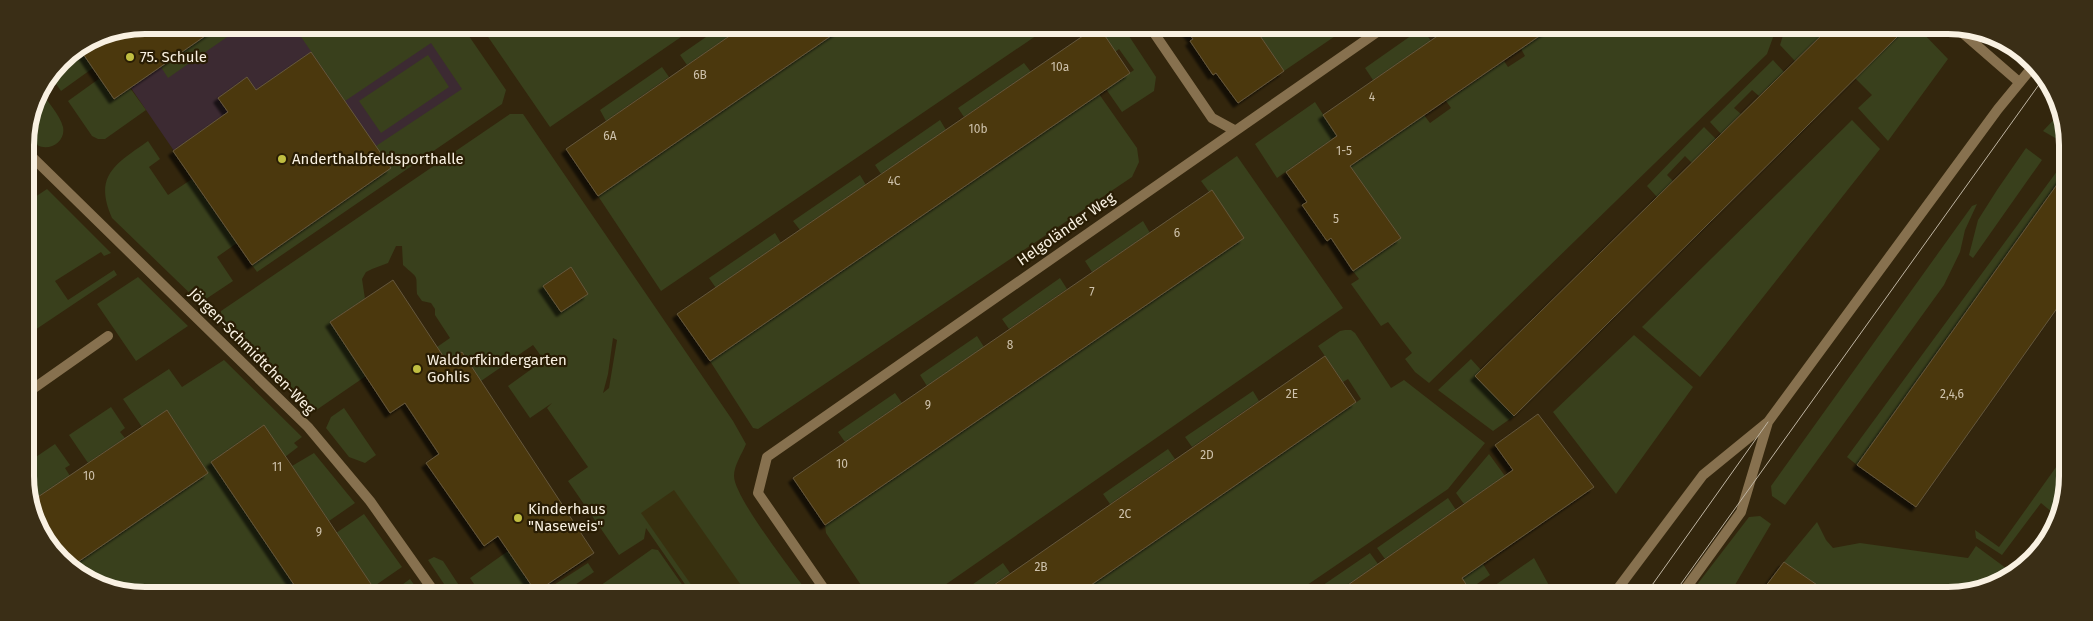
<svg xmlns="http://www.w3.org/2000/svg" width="2093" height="621" font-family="'Fira Sans',sans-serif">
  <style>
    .education { fill: #3c2a32 }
    .green { fill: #39401c; fill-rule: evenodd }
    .sand { fill: #38300f }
    .building { fill: #4b370c; stroke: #65573c; filter: url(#shadow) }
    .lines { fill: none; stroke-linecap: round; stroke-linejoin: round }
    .minor { stroke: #87714f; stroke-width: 10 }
    .tertiary { stroke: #87714f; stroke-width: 10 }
    .tram { stroke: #bfb5a3; stroke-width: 1 }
    .poi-dot { fill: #c0be41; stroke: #291d04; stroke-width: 2 }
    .labels { text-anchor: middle; stroke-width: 4.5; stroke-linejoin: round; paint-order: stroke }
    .number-label { font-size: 12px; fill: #cec2ac }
    .poi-label { font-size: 15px; fill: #f9f1e2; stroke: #291d04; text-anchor: start }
    .street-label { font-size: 15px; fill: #f9f1e2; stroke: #291d04 }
    .rim { fill: none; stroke: #f9f1e2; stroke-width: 6 }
  </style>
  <defs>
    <filter id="shadow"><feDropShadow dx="-4.5" dy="4.5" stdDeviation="1" flood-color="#0009"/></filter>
  </defs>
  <rect width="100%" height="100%" fill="#33260d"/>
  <!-- education -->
  <path class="education" d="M 144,25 L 447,26 L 497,97 L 252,265 L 131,88 L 114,99 L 79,48 L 99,34 Z"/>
  <!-- green -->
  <path class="green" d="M 184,25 L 223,25 L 230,35 L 168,78 L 161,67 L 196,42 Z
    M 277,25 L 462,26 L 506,90 L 502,104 L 257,272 L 252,265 L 391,168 L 376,146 L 462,89 L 431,43 L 345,101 L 297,31 L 285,33 Z
    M 492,26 L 697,26 L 550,127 L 484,31 Z
    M 722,26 L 744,26 L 687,65 L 680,55 Z
    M 844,27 L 1049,27 L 661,291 L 598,196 Z
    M 1099,27 L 1123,27 L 1156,77 L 1154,91 L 1122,112 L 1106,89 L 1134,70 L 1119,49 L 1115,52 Z
    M 1254,27 L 1347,28 L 1284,71 Z
    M 1422,28 L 1431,41 L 1373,80 L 1365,68 Z
    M 1551,28 L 1776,29 L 1767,54 L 1429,383 L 1415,372 L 1405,359 L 1412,353 L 1388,322 L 1381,326 L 1351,284 L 1359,279 L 1353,271 L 1401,238 L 1350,166 L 1424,115 L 1430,123 L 1451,108 L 1446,101 L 1504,61 L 1508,67 L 1525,56 L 1521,49 Z
    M 1785,29 L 1828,29 L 1795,61 L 1780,45 Z
    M 1905,29 L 1919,29 L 1948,59 L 1888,141 L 1858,108 L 1872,95 L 1855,78 Z
    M 79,48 L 93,68 L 61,91 L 50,75 L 60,60 Z
    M 428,55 L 449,87 L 381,133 L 359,101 Z
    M 1773,60 L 1784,72 L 1759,96 L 1752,90 L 1734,108 L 1741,114 L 1721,134 L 1710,122 Z
    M 1024,63 L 1031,72 L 964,117 L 958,108 Z
    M 662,67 L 669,77 L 606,121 L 600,110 Z
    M 100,78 L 114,99 L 130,88 L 146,110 L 105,139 L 98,139 L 92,136 L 68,101 Z
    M 40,90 C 47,101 60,115 63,127 C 66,141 50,152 37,145 C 33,142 29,137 26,133 L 34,98 Z
    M 1099,94 L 1137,148 L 1139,162 L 1132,177 L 758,429 L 753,428 L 710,361 Z
    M 1315,102 L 1337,136 L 1277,178 L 1255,144 Z
    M 2061,112 C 2067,124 2065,128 2057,139 L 2043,131 Z
    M 510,114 L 523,114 L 733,421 L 746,444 C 742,454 734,465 734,476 C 734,497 793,572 808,593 L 769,593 L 763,585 L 751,593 L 691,593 L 646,528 L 644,539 L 619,555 L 568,481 L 588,467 L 547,408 L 552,403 L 530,418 L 508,386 L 544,360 L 533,345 L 481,381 L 447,362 L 437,347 L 450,338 L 435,315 L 435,309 L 431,303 L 422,301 L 417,294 C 416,272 419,280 403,265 L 402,246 L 396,246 L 388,263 L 372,269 L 366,272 L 362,279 L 365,299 L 330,322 L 366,376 L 312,413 L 221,321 L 221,311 ZM 613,338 L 617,340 L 609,388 L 603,393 L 608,374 Z
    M 940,120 L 946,130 L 881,174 L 875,165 Z
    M 1852,120 L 1880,149 L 1700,377 L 1642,327 Z
    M 1704,127 L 1716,139 L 1692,163 L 1685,156 L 1667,175 L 1673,181 L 1657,197 L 1647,186 Z
    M 148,141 L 160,159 L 149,167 L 168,195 L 192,179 L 237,243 L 217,257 L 233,281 L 200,303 L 112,218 C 93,175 116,164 148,141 Z
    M 2026,148 L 2042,160 L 1973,258 L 1969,255 L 1978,220 L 1997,190 Z
    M 1237,156 L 1343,308 L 932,594 L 867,594 L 826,533 L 825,525 L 1243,238 L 1201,181 Z
    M 2066,159 L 2066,172 L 1857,465 L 1847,457 Z
    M 860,175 L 866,185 L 800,230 L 793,221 Z
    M 47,189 L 111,253 L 104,256 L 101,252 L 55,281 L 68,300 L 114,270 L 117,275 L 26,336 L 26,203 Z
    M 1977,204 L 1965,230 L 1960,252 L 1944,285 L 1785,505 L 1772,496 L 1771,486 L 1972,206 Z
    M 1143,221 L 1150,233 L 1092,272 L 1085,261 Z
    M 775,233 L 781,243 L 716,288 L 709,278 Z
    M 138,277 L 188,326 L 136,361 L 97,304 Z
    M 1060,278 L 1067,289 L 1009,329 L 1002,319 Z
    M 1345,330 L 1351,330 L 1355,333 L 1391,388 L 1404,380 L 1485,443 L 1448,489 L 1294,594 L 1078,594 L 1361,399 L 1348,379 L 1343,382 L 1318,346 L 1340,331 Z
    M 1634,335 L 1693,387 L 1616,494 L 1553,412 Z
    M 977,336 L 984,347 L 927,386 L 920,375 Z
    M 1471,359 L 1481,370 L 1476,376 L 1514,416 L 1493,431 L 1438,390 Z
    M 224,360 L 302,437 L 294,443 L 298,447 L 285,457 L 263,426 L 211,462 L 299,592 L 114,592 L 71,566 L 208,473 L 167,410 L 142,427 L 123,399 L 169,369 L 182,387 Z
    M 1253,391 L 1259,401 L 1192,447 L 1185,437 Z
    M 895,393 L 902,403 L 845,442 L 838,432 Z
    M 111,407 L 125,428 L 120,432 L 125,438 L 88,463 L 69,435 Z
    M 344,408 L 376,455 L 365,463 L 349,457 L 326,428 L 331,417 Z
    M 55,444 L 70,465 L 65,468 L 70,476 L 31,502 L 27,496 L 27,463 Z
    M 1168,449 L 1175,459 L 1110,504 L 1103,494 Z
    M 314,453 L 355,503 L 329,521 L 292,466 Z
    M 1489,454 L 1505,476 L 1464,504 L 1456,493 Z
    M 2064,456 L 2064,507 L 2059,518 L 2041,503 L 2002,555 L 1976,538 L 1975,530 L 1999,547 Z
    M 1448,498 L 1456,510 L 1385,559 L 1377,548 Z
    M 364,514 L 402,567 L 373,587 L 336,533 Z
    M 1760,516 L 1771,524 L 1729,595 L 1689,595 L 1749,517 Z
    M 1817,522 L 1826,540 L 1833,548 L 1860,543 L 1968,558 L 1976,546 L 2014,574 L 1956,596 L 1833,596 L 1784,562 Z
    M 652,549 L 658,550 L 688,593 L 590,593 Z
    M 508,551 L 543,592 L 588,563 L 594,572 L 563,593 L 480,593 L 470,578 Z
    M 1370,553 L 1378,564 L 1335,594 L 1310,594 Z
    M 434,557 L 443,561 L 464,593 L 450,593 L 428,560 Z
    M 1534,558 L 1551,589 L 1547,595 L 1481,595 Z
    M 1003,563 L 1010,573 L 981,594 L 959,594 Z
    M 1483,564 L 1490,575 L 1461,595 L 1462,578 Z
    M 410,579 L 420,593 L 391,593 Z"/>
  <!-- sand -->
  <path class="sand" d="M 674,490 L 743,588 L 736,593 L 697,593 L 641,513 Z"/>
  <!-- building -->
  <path class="building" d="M 144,25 L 221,25 L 114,99 L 79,48 L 99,34 Z
    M 744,26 L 844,27 L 598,196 L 566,149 Z
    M 1096,27 L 1099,27 L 1130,73 L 710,361 L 677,314 Z
    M 1184,27 L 1254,27 L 1284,71 L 1238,103 L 1216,73 L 1213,75 L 1190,41 L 1193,39 Z
    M 1449,28 L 1551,28 L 1350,166 L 1401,238 L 1353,271 L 1331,238 L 1327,241 L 1302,205 L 1307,202 L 1286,172 L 1337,136 L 1323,115 Z
    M 1828,29 L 1905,29 L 1514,416 L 1475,376 Z
    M 311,52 L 391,168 L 252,265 L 173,151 L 228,112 L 218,98 L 232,88 L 247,77 L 256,90 Z
    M 2066,172 L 2065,297 L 1916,507 L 1857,465 Z
    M 1212,190 L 1244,238 L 825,525 L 793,478 Z
    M 571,267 L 588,294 L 561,312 L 543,286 Z
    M 393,280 L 447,362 L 462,352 L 594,553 L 536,592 L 498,536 L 484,546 L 426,463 L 439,454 L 405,403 L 390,413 L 330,322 Z
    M 1325,356 L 1356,402 L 1078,594 L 981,594 Z
    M 167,410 L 208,473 L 72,566 L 55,556 L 29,503 Z
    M 1538,414 L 1594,487 L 1462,578 L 1473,595 L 1335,594 L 1513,470 L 1495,445 Z
    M 264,425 L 292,466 L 377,593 L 299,592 L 211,462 Z
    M 1784,562 L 1833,596 L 1759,595 Z"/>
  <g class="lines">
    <!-- minor -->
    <path class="minor" d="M 1150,27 L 1212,118 L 1234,130
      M 1958,29 L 2019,82
      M 25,150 L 308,427 L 370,501 L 435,593
      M 27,393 L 108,336
      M 827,593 L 758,493 L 767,457 L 1383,28"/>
    <!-- tertiary -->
    <path class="tertiary" d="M 1613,595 L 1703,475 L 1768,422 L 1998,109 L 2035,64
      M 1681,595 L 1741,512 L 1768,422"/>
    <!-- tram -->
    <path class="tram" d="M 1645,595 L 1768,422
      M 1673,595 L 2043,79"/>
  </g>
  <!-- markers -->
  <g class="poi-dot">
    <circle cx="130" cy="57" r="5"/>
    <circle cx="282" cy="159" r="5"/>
    <circle cx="417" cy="369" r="5"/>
    <circle cx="518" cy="518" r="5"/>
  </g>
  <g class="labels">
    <!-- number labels -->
    <g class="number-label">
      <text x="1060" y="71">10a</text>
      <text x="700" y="79">6B</text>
      <text x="1372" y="101">4</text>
      <text x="978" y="133">10b</text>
      <text x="610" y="140">6A</text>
      <text x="1344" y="155">1-5</text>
      <text x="894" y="185">4C</text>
      <text x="1336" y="223">5</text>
      <text x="1177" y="237">6</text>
      <text x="1092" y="296">7</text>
      <text x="1010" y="349">8</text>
      <text x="1292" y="398">2E</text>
      <text x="1952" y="398">2,4,6</text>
      <text x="928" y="409">9</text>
      <text x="1207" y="459">2D</text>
      <text x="842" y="468">10</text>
      <text x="277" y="471">11</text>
      <text x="89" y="480">10</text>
      <text x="1125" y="518">2C</text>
      <text x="319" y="536">9</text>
      <text x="1041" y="571">2B</text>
    </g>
    <!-- poi labels -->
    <g class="poi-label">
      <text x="140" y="62">75. Schule</text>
      <text x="292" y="164">Anderthalbfeldsporthalle</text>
      <text x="427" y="365">Waldorfkindergarten<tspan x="427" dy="17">Gohlis</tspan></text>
      <text x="528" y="514">Kinderhaus<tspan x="528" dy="17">"Naseweis"</tspan></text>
    </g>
    <!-- street labels -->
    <g class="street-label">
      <text transform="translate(1066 229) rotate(-35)" y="5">Helgoländer Weg</text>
      <text transform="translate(252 351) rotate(45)" y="5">Jörgen-Schmidtchen-Weg</text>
    </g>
  </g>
  <!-- crop -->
  <path d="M0 0H2093V621H0ZM145 34H1948A111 111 0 0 1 2059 145V476A111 111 0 0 1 1948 587H145A111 111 0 0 1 34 476V145A111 111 0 0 1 145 34Z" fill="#3a2e16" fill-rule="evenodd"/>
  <path class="rim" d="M145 34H1948A111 111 0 0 1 2059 145V476A111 111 0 0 1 1948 587H145A111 111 0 0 1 34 476V145A111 111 0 0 1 145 34Z"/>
</svg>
